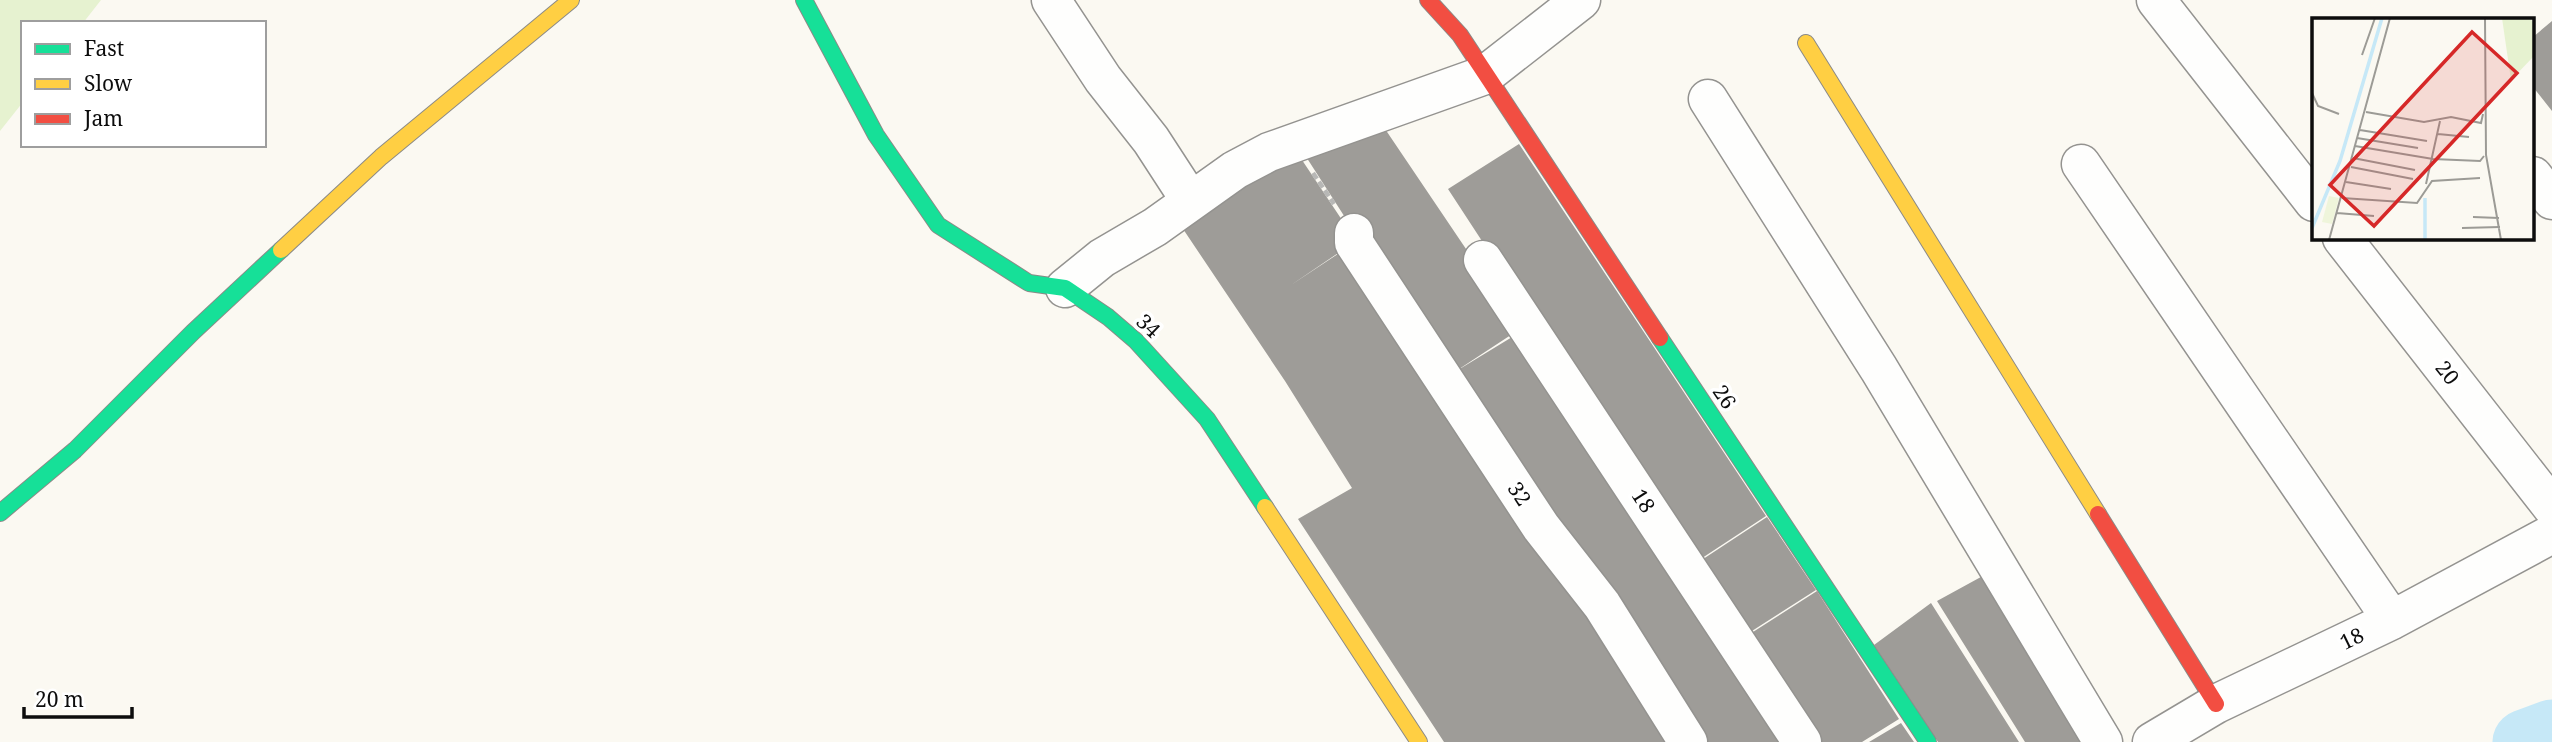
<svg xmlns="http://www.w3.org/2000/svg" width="2552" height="742" font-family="'Noto Serif',serif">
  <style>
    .green { fill: #e6f2d0 }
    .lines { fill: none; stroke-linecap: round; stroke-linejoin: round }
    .river { stroke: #c6e8f7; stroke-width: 65 }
    .building { fill: #9e9c98 }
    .street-casing { stroke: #949390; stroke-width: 41 }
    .fast-casing { stroke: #8b8a87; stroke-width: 18 }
    .slow-casing { stroke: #8b8a87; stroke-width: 18 }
    .jam-casing { stroke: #8b8a87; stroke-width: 18 }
    .path { stroke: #b8b8b6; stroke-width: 4.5; stroke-dasharray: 7 3.5; stroke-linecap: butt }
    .street { stroke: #fefefd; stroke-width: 38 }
    .fast { stroke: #16e098; stroke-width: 16 }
    .slow { stroke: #ffcf43; stroke-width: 16 }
    .jam { stroke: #f24e42; stroke-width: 16 }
    .labels { text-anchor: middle; stroke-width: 7; stroke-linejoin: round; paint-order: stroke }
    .street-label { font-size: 21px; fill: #0d0d0d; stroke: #fff }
    .inset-river { fill: none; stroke: #c6e8f7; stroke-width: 3.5 }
    .inset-road { fill: none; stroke: #9c9b96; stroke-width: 2 }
    .view { fill: #d62828; fill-opacity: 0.15; stroke: #d62828; stroke-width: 3.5 }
    .inset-edge { fill: none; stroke: #0d0d0d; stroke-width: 3.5 }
  </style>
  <rect width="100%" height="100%" fill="#fbf9f2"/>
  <!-- green -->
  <path class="green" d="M 0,0 L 101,0 L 83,23 L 23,23 L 23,102 L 0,131 Z"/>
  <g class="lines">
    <!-- river -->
    <path class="river" d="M 2525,742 L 2552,732"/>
  </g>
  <!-- building -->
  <path class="building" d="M 2552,21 L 2552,111 L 2533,87 L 2533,37 Z
    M 1379,120 L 1520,329 L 1453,373 L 1522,331 L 1792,742 L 1694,742 L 1447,376 L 1303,152 Z
    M 1519,144 L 1766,516 L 1693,564 L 1448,189 Z
    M 1296,151 L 1352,235 L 1350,245 L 1291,285 L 1350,246 L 1683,742 L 1444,742 L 1298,519 L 1352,488 L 1285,381 L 1177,220 Z
    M 1767,517 L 1816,590 L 1741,638 L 1694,565 Z
    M 1990,572 L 2088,742 L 2025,742 L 1937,601 Z
    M 1817,591 L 1899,719 L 1862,742 L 1809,742 L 1742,639 Z
    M 1931,603 L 2019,742 L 1938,742 L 1874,645 Z
    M 1901,723 L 1914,742 L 1869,742 Z"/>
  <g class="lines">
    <defs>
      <path id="street" d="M 1051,0 L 1103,79 L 1151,140 L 1190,200
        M 2156,0 L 2314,202
        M 1708,99 L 1879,369 L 2103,742
        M 2081,164 L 2392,620
        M 2533,176 L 2552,200
        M 1354,233 L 1354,243 L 1541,527 L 1602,605 L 1688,742
        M 2342,238 L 2552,507
        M 1483,260 L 1802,742
        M 1065,288 L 1102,258 L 1155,227 L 1235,170 L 1269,152 L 1485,75 L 1581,0
        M 2152,742 L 2216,704 L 2392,620 L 2552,534"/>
      <path id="fast" d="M 804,0 L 876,135 L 938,225 L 1029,283 L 1065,288 L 1108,317 L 1136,341 L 1207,419 L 1265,507
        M 1660,338 L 1928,742
        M 0,513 L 75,450 L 193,332 L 281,250"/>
      <path id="slow" d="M 1806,43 L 2098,514
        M 281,250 L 381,157 L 571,0
        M 1265,507 L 1419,742"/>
      <path id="jam" d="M 1428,0 L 1460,35 L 1660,338
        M 2098,514 L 2216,704"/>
    </defs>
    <!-- street casing -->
    <use href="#street" class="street-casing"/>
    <!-- fast casing -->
    <use href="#fast" class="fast-casing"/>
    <!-- slow casing -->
    <use href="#slow" class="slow-casing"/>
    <!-- jam casing -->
    <use href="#jam" class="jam-casing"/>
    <!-- path -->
    <path class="path" d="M 1313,173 L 1334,204"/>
    <!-- street -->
    <use href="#street" class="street"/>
    <!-- fast -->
    <use href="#fast" class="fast"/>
    <!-- slow -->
    <use href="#slow" class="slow"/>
    <!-- jam -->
    <use href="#jam" class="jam"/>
  </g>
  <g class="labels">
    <!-- street labels -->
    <g class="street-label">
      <text transform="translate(1148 326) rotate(44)" y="7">34</text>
      <text transform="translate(2447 373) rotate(52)" y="7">20</text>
      <text transform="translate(1724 397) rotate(56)" y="7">26</text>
      <text transform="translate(1519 494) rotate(57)" y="7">32</text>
      <text transform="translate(1643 501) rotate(57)" y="7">18</text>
      <text transform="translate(2352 639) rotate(-26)" y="7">18</text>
    </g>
  </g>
  <!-- overview -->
  <g transform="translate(2312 18)">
    <rect width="222" height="222" fill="#fbf9f2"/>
    <path d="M 190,0 L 218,0 L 222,6 L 222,38 L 199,62 Z" fill="#e6f2d0"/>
    <path d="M 17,178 L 27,180 L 20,206 L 10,204 Z" fill="#eff5db"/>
    <path class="inset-river" d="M 113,180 L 113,222M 0,210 L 28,143 L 70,0"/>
    <path class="inset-road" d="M 173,0 L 174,137 L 189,222M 50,37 L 63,0M 0,75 L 6,88 L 27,96M 54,94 L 112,104 L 139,99 L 169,105 L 171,96M 48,112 L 115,123M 126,116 L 157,119M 45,120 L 106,130M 43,128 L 121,141 L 168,143 L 172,138M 41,140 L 103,152M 39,149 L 101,161M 34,164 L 79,171M 114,166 L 128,103M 30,180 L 105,185 L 120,163 L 168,160M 25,195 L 62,198M 161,199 L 187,200M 150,210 L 188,209M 17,222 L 78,0"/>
    <path class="view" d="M 160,14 L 205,55 L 62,208 L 18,167 Z"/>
    <rect width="222" height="222" class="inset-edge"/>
  </g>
  <!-- legend -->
  <rect x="21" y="21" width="245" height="126" fill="#ffffff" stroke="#9e9e9e" stroke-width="2"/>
  <rect x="35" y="44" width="35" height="10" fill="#16e098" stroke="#9e9e9e" stroke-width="2"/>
  <text x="84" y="56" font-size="21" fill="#0d0d0d">Fast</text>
  <rect x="35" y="79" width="35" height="10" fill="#ffcf43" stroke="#9e9e9e" stroke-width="2"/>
  <text x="84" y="91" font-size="21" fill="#0d0d0d">Slow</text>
  <rect x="35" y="114" width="35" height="10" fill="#f24e42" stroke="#9e9e9e" stroke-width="2"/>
  <text x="84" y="126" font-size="21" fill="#0d0d0d">Jam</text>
  <!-- scale -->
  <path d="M24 707v10h108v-10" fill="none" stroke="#0d0d0d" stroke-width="3.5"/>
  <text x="35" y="707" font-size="21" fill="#0d0d0d" stroke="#ffffff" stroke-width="5" paint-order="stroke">20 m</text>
</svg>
